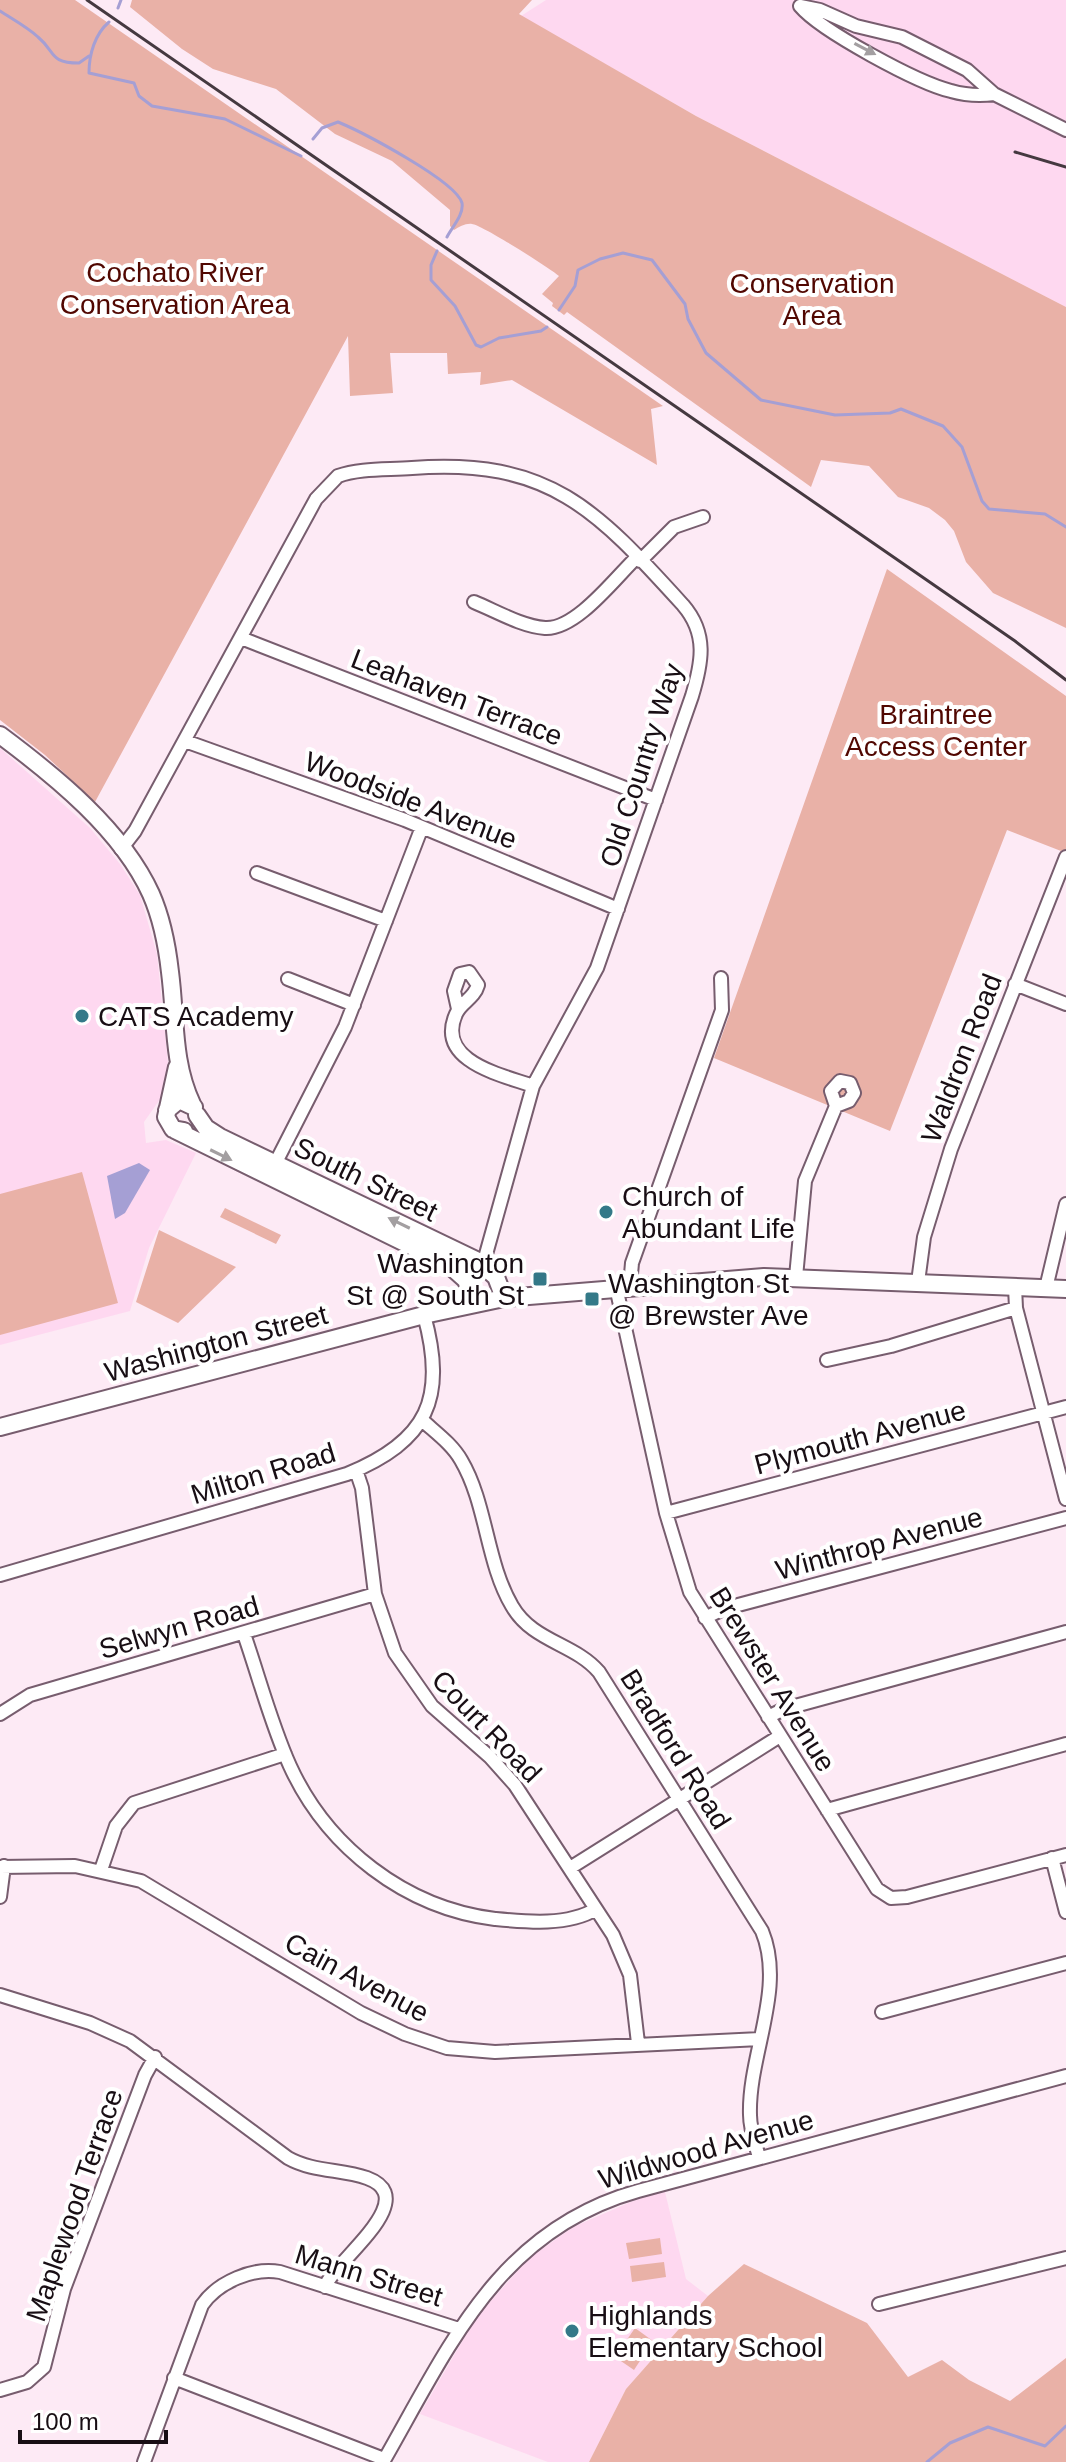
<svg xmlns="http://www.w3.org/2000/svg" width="1066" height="2462" font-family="Helvetica,sans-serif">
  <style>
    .built { fill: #fed8f0 }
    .green { fill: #e9b1a7 }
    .water { fill: #a59fd4 }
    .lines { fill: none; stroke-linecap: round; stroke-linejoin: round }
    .stream { stroke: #a59fd4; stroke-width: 3 }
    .minor-casing { stroke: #775d6e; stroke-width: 16 }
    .major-casing { stroke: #775d6e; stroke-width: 20 }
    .minor { stroke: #fff; stroke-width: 12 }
    .major { stroke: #fff; stroke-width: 16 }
    .rail { stroke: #453940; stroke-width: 3 }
    .oneway { fill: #a39fa1 }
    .poi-dot { fill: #347988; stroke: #fff; stroke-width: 3 }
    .labels { text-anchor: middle; stroke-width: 8; stroke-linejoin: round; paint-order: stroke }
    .park-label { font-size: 28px; fill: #510701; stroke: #fff }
    .street-label { font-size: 28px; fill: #180e14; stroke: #fff }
    .poi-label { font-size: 28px; fill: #180e14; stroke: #fff; text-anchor: start }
  </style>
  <rect width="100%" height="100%" fill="#fdeaf5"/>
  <!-- built -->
  <path class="built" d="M 546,0 L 1066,0 L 1066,307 L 696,116 L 521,16 Z
    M 0,748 L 90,828 L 120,864 L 140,895 L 157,954 L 168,1062 L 163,1095 L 144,1122 L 146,1143 L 166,1140 L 196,1153 L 149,1248 L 130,1311 L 0,1345 Z
    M 665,2192 L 686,2279 L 708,2296 L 626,2389 L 589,2462 L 548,2462 L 420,2414 L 475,2319 L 528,2259 L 573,2227 L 640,2198 Z"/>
  <!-- green -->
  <path class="green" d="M 0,0 L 75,0 L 663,406 L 651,409 L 657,465 L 512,380 L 480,385 L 481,372 L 448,374 L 447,353 L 390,353 L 393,393 L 350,396 L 348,336 L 95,802 L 45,755 L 0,720 Z
    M 132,0 L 532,0 L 519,14 L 696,116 L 1066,307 L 1066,628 L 993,593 L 966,562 L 954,531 L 945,520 L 929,508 L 898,497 L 869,466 L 821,460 L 811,487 L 567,312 L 564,315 L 552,306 L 553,303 L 542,294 L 559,276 C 548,267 482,225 472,224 C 466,223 459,227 454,230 L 450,226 L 450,210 L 392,161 L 335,134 L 276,89 L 213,69 L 182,49 L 130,7 Z
    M 887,569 L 1066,696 L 1066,850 L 1061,851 L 1007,830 L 890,1131 L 714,1058 Z
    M 82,1172 L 118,1303 L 0,1335 L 0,1194 Z
    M 225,1208 L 281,1235 L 276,1244 L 220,1217 Z
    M 159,1230 L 236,1267 L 178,1323 L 136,1302 Z
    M 660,2238 L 662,2254 L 629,2259 L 626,2243 Z
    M 664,2262 L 666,2277 L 632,2282 L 630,2266 Z
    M 744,2264 L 867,2323 L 908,2377 L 942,2360 L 969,2380 L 1010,2401 L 1066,2358 L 1066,2462 L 589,2462 L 626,2389 L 708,2296 Z
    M 635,2328 L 653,2341 L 634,2370 L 615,2357 Z"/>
  <!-- water -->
  <path class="water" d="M 139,1163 L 150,1170 L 125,1213 L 115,1219 L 107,1176 Z"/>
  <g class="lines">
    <!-- stream -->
    <path class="stream" d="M 118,8 L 121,0
      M 0,11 C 12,19 27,27 38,37 C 56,52 49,63 79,63 L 89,56
      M 109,22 C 95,34 89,54 89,73 L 134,83 L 139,96 L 152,106 L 225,119 L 301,156
      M 313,139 L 322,128 L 338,122 C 362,132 456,181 462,203 C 464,215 452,227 447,237
      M 437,251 L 431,265 L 431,280 L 455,306 L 476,345 L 481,347 L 499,338 L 541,331 L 547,327
      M 559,310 L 575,286 L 578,270 L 600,259 L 623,253 L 652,260 L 685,304 L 688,319 L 706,353 L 761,400 L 835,415 L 890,413 L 901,409 L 943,426 L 962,447 L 982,501 L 989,509 L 1045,514 L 1066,527
      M 927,2462 L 950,2443 L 988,2427 L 1045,2446 L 1066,2426"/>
    <defs>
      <path id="minor" d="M 800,6 L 820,10 L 856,26 L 902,37 L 967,70 L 994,94 L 1066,130
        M 800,6 C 821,31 918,83 951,91 C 965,95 980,96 994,94
        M 640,561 L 674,527 L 703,517
        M 474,602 C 496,611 521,626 545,628 C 576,630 615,578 637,557
        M 241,638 L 656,800
        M 185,741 L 405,820 L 618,909
        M 121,849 L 135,831 L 316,499 L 338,476 C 360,468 388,470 412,468 C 549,458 596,509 683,605 C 708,634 702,663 692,696 L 597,968 L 533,1086 L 483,1265
        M 257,873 L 386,921
        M 288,979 L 354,1005
        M 1015,984 L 1066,1004
        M 458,1009 L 454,991 L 460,974 L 469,972 L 478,985 C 474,999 461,1002 456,1014 C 435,1062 503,1075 533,1086
        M 840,1081 L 850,1083 L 854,1093 L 849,1101 L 836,1106 L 831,1091 Z
        M 273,1168 L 345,1027 L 422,827
        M 796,1277 L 805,1181 L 836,1106
        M 918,1282 L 924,1237 L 951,1149 L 1066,857
        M 630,1286 L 632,1263 L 722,1010 L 721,978
        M 616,1287 L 666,1513 L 690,1592 L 877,1889 L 891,1898 L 907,1897 L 1066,1855
        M 1015,1287 L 1016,1308 L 1066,1499
        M 1046,1288 L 1066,1204
        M 827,1360 L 891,1346 L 1016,1308
        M 422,1420 C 435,1432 452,1444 461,1460 C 487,1504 486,1562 512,1606 C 533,1642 574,1643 599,1672 L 762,1931 C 786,1989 748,2055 750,2115 C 750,2129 755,2143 759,2157
        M 356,1470 L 362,1488 L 375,1594 L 395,1653 L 432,1706 L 490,1757 L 515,1785 L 613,1935 L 630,1975 L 638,2043
        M 666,1513 L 1066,1407
        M 0,1575 L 347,1474 C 428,1441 447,1398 424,1315
        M 705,1618 L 723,1609 L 1066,1518
        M 244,1634 C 259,1677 271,1724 290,1766 C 327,1847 405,1908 495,1919 C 527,1922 568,1926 596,1909
        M 0,1714 L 30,1695 L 375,1594
        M 768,1717 L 784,1709 L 1066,1632
        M 827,1810 L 1066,1744
        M 1052,1858 L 1066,1912
        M 0,1867 L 75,1866 L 141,1881 L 361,2013 L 405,2034 L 447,2048 L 495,2052 L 760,2039
        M 570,1868 L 780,1736
        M 101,1870 L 116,1826 L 134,1803 L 285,1754
        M 0,1897 L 4,1866
        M 0,1995 L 90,2023 L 130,2041 L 288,2158 C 313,2172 341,2169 367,2178 C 424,2199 334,2261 325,2287
        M 882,2012 L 1066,1963
        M 879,2304 L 1066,2258
        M 174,2378 L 384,2459
        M 0,2390 L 27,2382 L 44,2367 L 64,2289 L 145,2075 L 155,2057
        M 144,2462 L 202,2305 C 218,2282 253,2267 280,2272 L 459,2329
        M 383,2462 C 449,2347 498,2230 638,2191 L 1066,2076"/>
      <path id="major" d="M 0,735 C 55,776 122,830 151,894 C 162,919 167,945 170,972 C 176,1017 172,1062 192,1104
        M 177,1067 L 166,1117 L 173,1129 L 184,1131
        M 167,1110 L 179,1100 L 194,1107
        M 197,1115 L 206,1128 L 220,1137 L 478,1261 L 496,1277 L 504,1298
        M 175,1130 L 448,1264 L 466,1280 L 474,1304
        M 0,1427 L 424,1315 L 504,1298 L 764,1277 L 1066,1289"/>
    </defs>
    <!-- minor casing -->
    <use href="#minor" class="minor-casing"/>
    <!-- major casing -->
    <use href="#major" class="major-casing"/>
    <!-- minor -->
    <use href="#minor" class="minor"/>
    <!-- major -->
    <use href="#major" class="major"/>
    <!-- rail -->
    <path class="rail" d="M 87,0 L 1015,641 L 1066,680
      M 1015,152 L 1066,167"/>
  </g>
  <!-- one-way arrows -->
  <defs><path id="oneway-solid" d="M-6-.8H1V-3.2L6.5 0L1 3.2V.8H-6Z" transform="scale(2)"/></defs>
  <g class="oneway">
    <use href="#oneway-solid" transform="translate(865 49) rotate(28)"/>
    <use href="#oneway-solid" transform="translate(221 1155) rotate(26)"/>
    <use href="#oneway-solid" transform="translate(399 1223) rotate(-154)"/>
  </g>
  <!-- markers -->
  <g class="poi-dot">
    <circle cx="82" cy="1016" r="8"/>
    <circle cx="606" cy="1212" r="8"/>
    <rect x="532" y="1271" width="16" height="16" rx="4"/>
    <rect x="584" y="1291" width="16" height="16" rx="4"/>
    <circle cx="572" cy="2331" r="8"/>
  </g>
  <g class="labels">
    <!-- park labels -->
    <g class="park-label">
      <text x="175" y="282">Cochato River<tspan x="175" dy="32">Conservation Area</tspan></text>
      <text x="812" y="293">Conservation<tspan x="812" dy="32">Area</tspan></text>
      <text x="936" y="724">Braintree<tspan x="936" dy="32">Access Center</tspan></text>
    </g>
    <!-- street labels -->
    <g class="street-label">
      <text transform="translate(457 697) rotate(21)" y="10">Leahaven Terrace</text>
      <text transform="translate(641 765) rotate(-72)" y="10">Old Country Way</text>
      <text transform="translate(411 800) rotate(21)" y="10">Woodside Avenue</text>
      <text transform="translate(961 1058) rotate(-69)" y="10">Waldron Road</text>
      <text transform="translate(366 1179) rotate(26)" y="10">South Street</text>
      <text transform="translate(216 1343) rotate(-15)" y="10">Washington Street</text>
      <text transform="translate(860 1437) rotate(-15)" y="10">Plymouth Avenue</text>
      <text transform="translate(263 1473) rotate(-17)" y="10">Milton Road</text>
      <text transform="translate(879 1543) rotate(-15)" y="10">Winthrop Avenue</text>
      <text transform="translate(179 1627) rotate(-16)" y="10">Selwyn Road</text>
      <text transform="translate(773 1679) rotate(58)" y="10">Brewster Avenue</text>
      <text transform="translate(487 1726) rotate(46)" y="10">Court Road</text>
      <text transform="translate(676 1749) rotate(58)" y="10">Bradford Road</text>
      <text transform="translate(357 1977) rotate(28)" y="10">Cain Avenue</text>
      <text transform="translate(706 2149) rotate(-16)" y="10">Wildwood Avenue</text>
      <text transform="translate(74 2205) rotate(-71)" y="10">Maplewood Terrace</text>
      <text transform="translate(369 2275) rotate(17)" y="10">Mann Street</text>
    </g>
    <!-- poi labels -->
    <g class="poi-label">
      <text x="98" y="1026">CATS Academy</text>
      <text x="622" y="1206">Church of<tspan x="622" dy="32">Abundant Life</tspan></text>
      <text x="524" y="1273" text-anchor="end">Washington<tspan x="524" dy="32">St @ South St</tspan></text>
      <text x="608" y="1293">Washington St<tspan x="608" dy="32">@ Brewster Ave</tspan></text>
      <text x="588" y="2325">Highlands<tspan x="588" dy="32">Elementary School</tspan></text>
    </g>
  </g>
  <!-- scale -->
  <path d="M20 2430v12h146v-12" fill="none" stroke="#180e14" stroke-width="4"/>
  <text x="32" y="2430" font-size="24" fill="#180e14" stroke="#ffffff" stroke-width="6" paint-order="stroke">100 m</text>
</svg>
